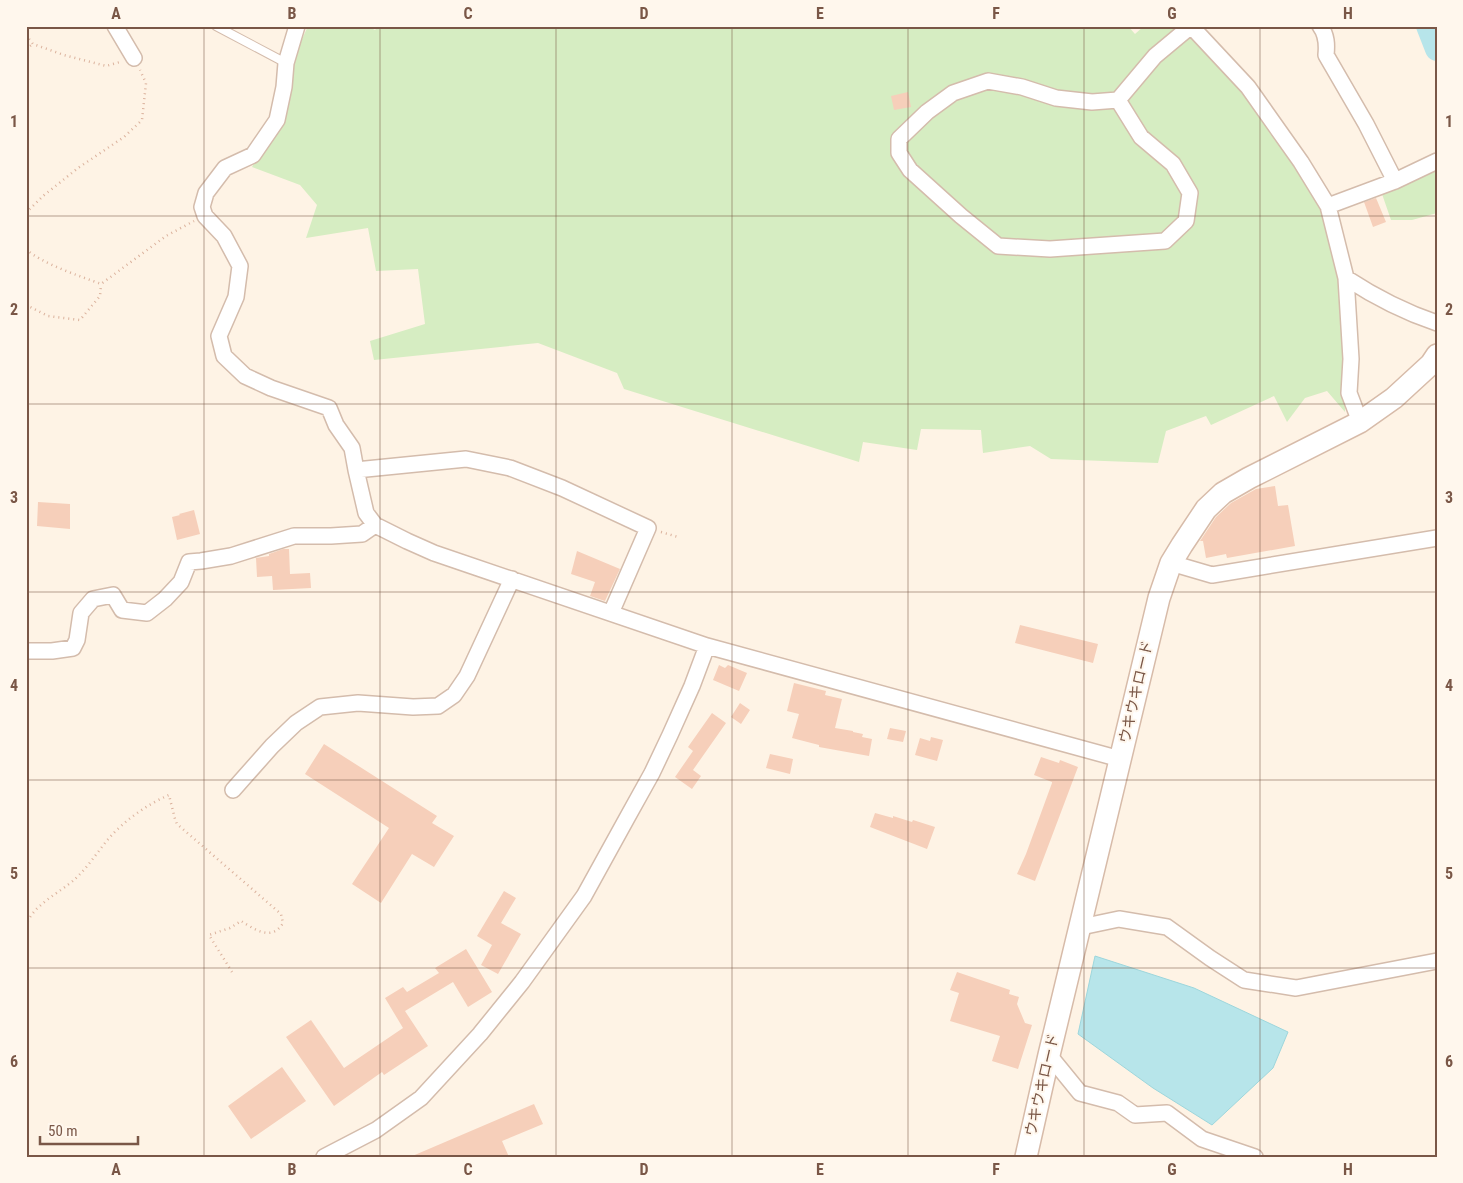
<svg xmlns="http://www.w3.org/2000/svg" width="1463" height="1183" font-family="'Roboto Condensed','Noto Sans JP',sans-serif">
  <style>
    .green { fill: #d6edc2 }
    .water { fill: #b7e5ea; stroke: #9dd6dc }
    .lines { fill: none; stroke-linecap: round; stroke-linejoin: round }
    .river { stroke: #b7e5ea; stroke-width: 24 }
    .building { fill: #f6cfba }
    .lane-casing { stroke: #d4bcac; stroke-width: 10 }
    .street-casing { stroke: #d4bcac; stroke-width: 18 }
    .secondary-casing { stroke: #d7bba9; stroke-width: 24 }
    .path { stroke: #dbb29d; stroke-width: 2.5; stroke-dasharray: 1 4; stroke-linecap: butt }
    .lane { stroke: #fff; stroke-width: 8 }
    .street { stroke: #fff; stroke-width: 15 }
    .secondary { stroke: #fff; stroke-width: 21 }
    .grid { fill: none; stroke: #7a5747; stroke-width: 1; stroke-opacity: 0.55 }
    .labels { text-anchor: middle; stroke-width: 4; stroke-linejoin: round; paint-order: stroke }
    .street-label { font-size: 15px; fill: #7a5747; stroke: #fff7ed }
    .neatline { fill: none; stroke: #7a5747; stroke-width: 2 }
    .grid-label { font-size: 16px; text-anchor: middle; font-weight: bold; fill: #7a5747 }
  </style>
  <rect width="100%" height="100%" fill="#fef3e5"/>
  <!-- green -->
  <path class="green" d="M 308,26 L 367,26 L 375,30 L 379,26 L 1128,26 L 1135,34 L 1144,26 L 1178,26 L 1201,46 L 1248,95 L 1321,209 L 1339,276 L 1344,337 L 1345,412 L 1327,391 L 1305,398 L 1287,422 L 1274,396 L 1211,425 L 1206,416 L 1166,431 L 1158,463 L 1051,459 L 1030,446 L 983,453 L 981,430 L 921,429 L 917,450 L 863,442 L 859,462 L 624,389 L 617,373 L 538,343 L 374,360 L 370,341 L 425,324 L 418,269 L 376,271 L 368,228 L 306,238 L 317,205 L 300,185 L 252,167 L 285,110 L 294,57 Z
    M 1437,168 L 1437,213 L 1412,220 L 1391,220 L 1382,194 Z"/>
  <!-- water -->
  <path class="water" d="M 1095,956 L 1194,988 L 1288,1032 L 1273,1068 L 1212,1125 L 1153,1088 L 1078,1034 Z"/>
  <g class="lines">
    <!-- river -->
    <path class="river" d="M 1428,26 L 1437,49"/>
  </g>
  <!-- building -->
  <path class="building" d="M 908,92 L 911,107 L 894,110 L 891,96 Z
    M 1376,198 L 1386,222 L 1373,227 L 1364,202 Z
    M 1275,486 L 1278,506 L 1288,505 L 1295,546 L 1227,558 L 1226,554 L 1206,558 L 1203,541 L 1200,541 L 1216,517 L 1231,503 L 1256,489 Z
    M 38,502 L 70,504 L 70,529 L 37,526 Z
    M 194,510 L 200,534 L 177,540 L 172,517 L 180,515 L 179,514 Z
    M 283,549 L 289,549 L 290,574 L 310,573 L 311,588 L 273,590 L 272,576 L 257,577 L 256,558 L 269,556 L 269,554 Z
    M 577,551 L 620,569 L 605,601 L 590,596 L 595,582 L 571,574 Z
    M 1020,625 L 1098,644 L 1093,663 L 1015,643 Z
    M 719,665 L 725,668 L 728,665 L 747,673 L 739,691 L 713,680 Z
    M 794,683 L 826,691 L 825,695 L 842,699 L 835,728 L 853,731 L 853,732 L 863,734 L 862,737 L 872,739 L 869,756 L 819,747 L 819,745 L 792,738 L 799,714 L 787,711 Z
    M 740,703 L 750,710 L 741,724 L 731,717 Z
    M 712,713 L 726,723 L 693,770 L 701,776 L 692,789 L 675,777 L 693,751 L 688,747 Z
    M 890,728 L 906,731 L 903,742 L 887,739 Z
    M 931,737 L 943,740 L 937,761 L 915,755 L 920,738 L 930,741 Z
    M 324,744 L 437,816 L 432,823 L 454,836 L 434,867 L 412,854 L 381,903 L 352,884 L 389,828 L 305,774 Z
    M 770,754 L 793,759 L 790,774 L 766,768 Z
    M 1041,757 L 1059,763 L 1060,760 L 1078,767 L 1035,881 L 1017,874 L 1026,854 L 1052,783 L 1052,782 L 1034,775 Z
    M 875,813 L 893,818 L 893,816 L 912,822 L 913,820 L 935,827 L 927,849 L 870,827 Z
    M 504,891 L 516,898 L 501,923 L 521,934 L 498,974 L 481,965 L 492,945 L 477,936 Z
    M 466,949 L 492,992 L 468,1007 L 453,982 L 405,1011 L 428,1046 L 384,1075 L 382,1072 L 334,1106 L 286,1037 L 311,1020 L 344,1068 L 403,1028 L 385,998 L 403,987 L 407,992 L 439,973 L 435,968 Z
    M 957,972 L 1010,990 L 1009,994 L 1019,997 L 1017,1004 L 1025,1023 L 1032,1025 L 1018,1069 L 992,1061 L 1000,1036 L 950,1021 L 959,993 L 950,990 Z
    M 282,1067 L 306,1101 L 251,1139 L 228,1106 Z
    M 534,1104 L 543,1124 L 502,1141 L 509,1157 L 410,1157 Z"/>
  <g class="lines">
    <defs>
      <path id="lane" d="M 216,26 L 286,63"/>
      <path id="street" d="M 115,26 L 134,58
        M 297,26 L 286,63 L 284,87 L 277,120 L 253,155 L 225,168 L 206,193 L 202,207 L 205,216 L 224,236 L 240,266 L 236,297 L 219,336 L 224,356 L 245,376 L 271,388 L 329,408 L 336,425 L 352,448 L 356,470 L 366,513 L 375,525 L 407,541 L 434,553 L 707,646 L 1120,759
        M 1191,26 L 1248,87 L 1301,162 L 1328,206 L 1346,278 L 1351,359 L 1349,393 L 1360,422
        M 1320,26 C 1327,35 1327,45 1326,55 L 1366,124 L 1395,181
        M 1118,100 L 1092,102 L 1056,98 L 1022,87 L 988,81 L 953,93 L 927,112 L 899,139 L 899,153 L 910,170 L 961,216 L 998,246 L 1050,249 L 1165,241 L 1186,221 L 1190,193 L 1173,164 L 1141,137 L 1118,100 L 1155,56 L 1191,26
        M 1328,206 L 1395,181 L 1437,161
        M 1346,278 C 1375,297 1404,312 1437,323
        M 356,470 L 466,459 L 510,468 L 562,488 L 648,528 L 611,613
        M 1171,563 L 1212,575 L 1437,538
        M 26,651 L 52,651 L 73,648 L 77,640 L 81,613 L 93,599 L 113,595 L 122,610 L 147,613 L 165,599 L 181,582 L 189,562 L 201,561 L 231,556 L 294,536 L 331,536 L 362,534 L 375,525
        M 233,790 L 272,746 L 296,723 L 320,707 L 358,703 L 413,707 L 438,706 L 454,695 L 467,676 L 512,579
        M 1081,927 L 1119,919 L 1167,927 L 1210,958 L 1244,980 L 1296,988 L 1437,961
        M 1049,1055 L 1080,1093 L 1118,1103 L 1135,1115 L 1167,1113 L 1202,1139 L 1255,1157
        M 324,1157 L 376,1130 L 421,1098 L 480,1034 L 522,982 L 584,896 L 627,818 L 652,773 L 670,735 L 692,686 L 707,646"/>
      <path id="secondary" d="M 1026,1157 L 1049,1055 L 1159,598 L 1171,563 L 1182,545 L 1206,509 L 1223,493 L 1249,478 L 1360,422 L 1394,398 L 1431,364 L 1437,355"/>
    </defs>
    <!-- lane casing -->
    <use href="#lane" class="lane-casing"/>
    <!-- street casing -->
    <use href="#street" class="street-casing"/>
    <!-- secondary casing -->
    <use href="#secondary" class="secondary-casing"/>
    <!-- path -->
    <path class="path" d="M 26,35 L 33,44 L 64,55 L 106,66 L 120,62
      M 26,49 L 33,44
      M 26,213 L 43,196 L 78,168 L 124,137 L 142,120 L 146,83 L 140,70
      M 26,249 C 42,264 80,276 101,284 L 166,236 L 194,221
      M 26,305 L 48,316 L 80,320 L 100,296 L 101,285
      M 661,532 L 678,537
      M 26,926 C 31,906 61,892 75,879 C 89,866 98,851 110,837 C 125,820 148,804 169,795 L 175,819 L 177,824 L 281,914 L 283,923 C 272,942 254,929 241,921 L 230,928 L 209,935 L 232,972"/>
    <!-- lane -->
    <use href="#lane" class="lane"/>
    <!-- street -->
    <use href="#street" class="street"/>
    <!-- secondary -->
    <use href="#secondary" class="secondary"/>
  </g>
  <!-- grid -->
  <path class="grid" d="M 204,26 L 204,1157M 380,26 L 380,1157M 556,26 L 556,1157M 732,26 L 732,1157M 908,26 L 908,1157M 1084,26 L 1084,1157M 1260,26 L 1260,1157M 26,216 L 1437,216M 26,404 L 1437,404M 26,592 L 1437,592M 26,780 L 1437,780M 26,968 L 1437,968"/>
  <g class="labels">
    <!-- street labels -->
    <g class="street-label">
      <text transform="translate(1136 692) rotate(-77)" y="5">ウキウキロード</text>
      <text transform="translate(1042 1085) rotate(-77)" y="5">ウキウキロード</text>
    </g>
  </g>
  <!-- border -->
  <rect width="1463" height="1183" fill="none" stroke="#fff7ed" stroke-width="55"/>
  <!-- scale -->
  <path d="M40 1136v8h98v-8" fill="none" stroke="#7a5747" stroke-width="2.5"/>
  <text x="48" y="1136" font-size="15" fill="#7a5747" stroke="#fff7ed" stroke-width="4" paint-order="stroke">50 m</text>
  <rect x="28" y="28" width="1408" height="1128" class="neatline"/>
  <g class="grid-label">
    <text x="116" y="19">A</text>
    <text x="292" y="19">B</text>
    <text x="468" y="19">C</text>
    <text x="644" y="19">D</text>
    <text x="820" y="19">E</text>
    <text x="996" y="19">F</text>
    <text x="1172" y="19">G</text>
    <text x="1348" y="19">H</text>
    <text x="14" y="127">1</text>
    <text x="1449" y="127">1</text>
    <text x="14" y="315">2</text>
    <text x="1449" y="315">2</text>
    <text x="14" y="503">3</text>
    <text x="1449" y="503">3</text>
    <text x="14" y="691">4</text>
    <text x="1449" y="691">4</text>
    <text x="14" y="879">5</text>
    <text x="1449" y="879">5</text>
    <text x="14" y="1067">6</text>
    <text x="1449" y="1067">6</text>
    <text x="116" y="1175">A</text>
    <text x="292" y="1175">B</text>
    <text x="468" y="1175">C</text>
    <text x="644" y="1175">D</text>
    <text x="820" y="1175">E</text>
    <text x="996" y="1175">F</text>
    <text x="1172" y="1175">G</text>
    <text x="1348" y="1175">H</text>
  </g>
</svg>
